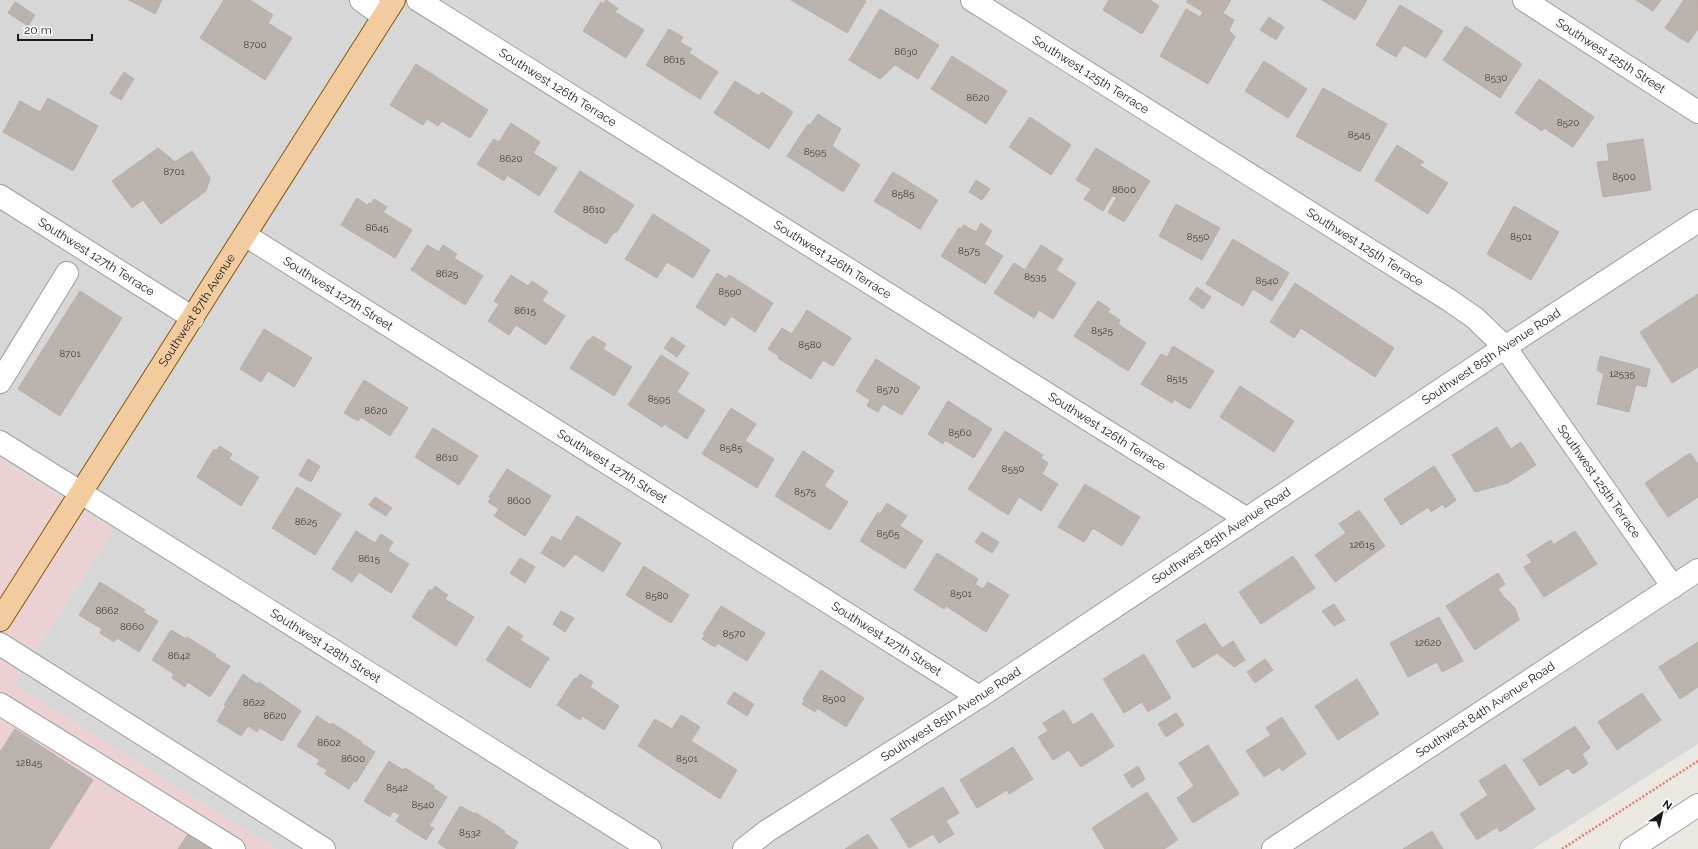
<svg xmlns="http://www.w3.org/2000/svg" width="1698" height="849" font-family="Raleway,sans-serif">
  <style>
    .residential { fill: #d8d7d8 }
    .commercial { fill: #ebd1d1 }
    .building { fill: #bbb3ae; stroke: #bbaea5 }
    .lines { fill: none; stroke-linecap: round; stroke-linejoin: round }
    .minor-casing { stroke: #9e9e9e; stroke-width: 24 }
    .major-casing { stroke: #83590e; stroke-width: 24 }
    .path { stroke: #eb7b72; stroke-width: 2.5; stroke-dasharray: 2 2; stroke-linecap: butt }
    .minor { stroke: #fff; stroke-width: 22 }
    .major { stroke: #f2cc9f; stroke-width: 22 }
    .labels { text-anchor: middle; stroke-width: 3.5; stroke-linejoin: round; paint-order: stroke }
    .number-label { font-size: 10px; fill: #42403f }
    .street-label { font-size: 12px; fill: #1a1a1a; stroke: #fff }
  </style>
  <rect width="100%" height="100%" fill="#ebe7e1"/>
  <!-- residential -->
  <path class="residential" d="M 0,0 L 1698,0 L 1698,744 L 1533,849 L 276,849 L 13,684 L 114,530 L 0,459 Z"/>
  <!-- commercial -->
  <path class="commercial" d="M 0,459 L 114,530 L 13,684 L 276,849 L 0,849 Z"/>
  <!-- building -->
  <path class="building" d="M 129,0 L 162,0 L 155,14 Z
    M 224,0 L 250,0 L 273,15 L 268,23 L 292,38 L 265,80 L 200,38 Z
    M 606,0 L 618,8 L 615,12 L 644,30 L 626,58 L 583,31 L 601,2 L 603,4 Z
    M 791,0 L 864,0 L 866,1 L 847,33 Z
    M 1109,0 L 1150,0 L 1159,6 L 1142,34 L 1103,10 Z
    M 1188,0 L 1231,0 L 1223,13 L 1234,20 L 1229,30 L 1235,37 L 1208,84 L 1160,56 L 1186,9 L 1200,17 L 1203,12 L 1187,2 Z
    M 1322,0 L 1367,0 L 1355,20 Z
    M 1636,0 L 1661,0 L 1653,11 Z
    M 1684,0 L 1698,0 L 1698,29 L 1688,43 L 1665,28 Z
    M 15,2 L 35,15 L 28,26 L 8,13 Z
    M 1400,5 L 1443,31 L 1426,58 L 1404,45 L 1396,57 L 1376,45 Z
    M 880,9 L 939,45 L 918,79 L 895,65 L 880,79 L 849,60 Z
    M 1269,17 L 1284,27 L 1276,40 L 1260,30 Z
    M 1466,26 L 1522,64 L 1500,98 L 1443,60 Z
    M 669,29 L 683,37 L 680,42 L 692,49 L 689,53 L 718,72 L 700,99 L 646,65 Z
    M 952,56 L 1007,91 L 986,124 L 931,89 Z
    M 1264,61 L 1307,89 L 1288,118 L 1245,91 Z
    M 416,64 L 488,110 L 470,138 L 442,121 L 438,126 L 427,119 L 423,125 L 390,105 Z
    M 124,72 L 134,79 L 121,100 L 110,93 Z
    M 1539,79 L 1594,117 L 1573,147 L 1544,128 L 1542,131 L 1515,113 Z
    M 735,81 L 759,96 L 762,92 L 793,112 L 769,149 L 714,113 Z
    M 1323,88 L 1387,124 L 1360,172 L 1296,136 Z
    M 48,98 L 98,126 L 73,171 L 3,132 L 20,101 L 40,112 Z
    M 818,114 L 841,129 L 832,146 L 860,165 L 843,192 L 787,156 L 808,124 L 810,125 Z
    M 1030,117 L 1071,145 L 1051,175 L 1009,147 Z
    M 511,123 L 540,142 L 533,153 L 557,168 L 539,196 L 507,175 L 504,181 L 477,164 L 494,139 L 499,142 Z
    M 1643,139 L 1651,190 L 1603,197 L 1597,162 L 1609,161 L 1607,144 Z
    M 1397,145 L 1424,162 L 1419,165 L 1448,183 L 1428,214 L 1375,180 Z
    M 158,148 L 175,162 L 192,151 L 210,178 L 206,191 L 161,224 L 143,200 L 132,208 L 112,181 Z
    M 1096,148 L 1150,181 L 1124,222 L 1108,212 L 1117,197 L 1112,196 L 1103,211 L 1084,199 L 1091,189 L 1076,180 Z
    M 580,171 L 634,205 L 616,233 L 614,232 L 606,244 L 554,212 Z
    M 893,172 L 938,200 L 920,229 L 874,201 Z
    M 976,180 L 990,189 L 982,200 L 969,192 Z
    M 357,198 L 367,205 L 369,203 L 371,204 L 374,199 L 387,207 L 383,212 L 412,230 L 395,258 L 341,225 Z
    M 1176,204 L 1220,228 L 1202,260 L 1159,236 Z
    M 1514,206 L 1559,232 L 1531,280 L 1487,254 Z
    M 653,214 L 710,250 L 693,278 L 667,262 L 657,278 L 625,259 Z
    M 981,223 L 992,231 L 984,244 L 1003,256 L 985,284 L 941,256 L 959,228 L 961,229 L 964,225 L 976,232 Z
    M 1233,239 L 1289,273 L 1272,301 L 1253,289 L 1243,306 L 1206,284 Z
    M 427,245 L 439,252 L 443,245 L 457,254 L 454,258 L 483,276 L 465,305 L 411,270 Z
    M 1041,245 L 1063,259 L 1056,270 L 1076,283 L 1053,319 L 1039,310 L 1034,318 L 994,293 L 1014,263 L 1025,270 Z
    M 717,273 L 726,279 L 729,275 L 773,303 L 755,332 L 731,316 L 725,326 L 696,307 Z
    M 511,275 L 528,286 L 532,281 L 548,292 L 542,301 L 565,316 L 546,345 L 516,325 L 509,335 L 488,321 L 499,304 L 494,301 Z
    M 1295,283 L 1394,348 L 1375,377 L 1301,328 L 1294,338 L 1270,322 Z
    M 1197,287 L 1211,297 L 1203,309 L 1189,299 Z
    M 80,291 L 122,318 L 60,416 L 18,389 Z
    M 1698,294 L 1698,367 L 1672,383 L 1640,332 Z
    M 1098,301 L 1110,309 L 1108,312 L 1120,320 L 1118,324 L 1146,343 L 1128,371 L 1074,336 Z
    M 807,310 L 851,338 L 833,366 L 823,360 L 811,379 L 778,358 L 779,356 L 768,349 L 782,328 L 792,334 Z
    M 264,329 L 312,358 L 294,387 L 268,371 L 261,382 L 240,369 Z
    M 593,336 L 606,344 L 603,349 L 632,367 L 614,396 L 570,368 L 588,340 L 590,340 Z
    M 672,337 L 685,346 L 677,357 L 664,348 Z
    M 1173,346 L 1214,371 L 1190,409 L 1174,399 L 1172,403 L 1141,384 L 1161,354 L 1167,357 Z
    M 661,355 L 689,373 L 677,392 L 705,410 L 687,439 L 664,424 L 662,427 L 628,405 Z
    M 1600,356 L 1650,369 L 1646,387 L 1636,385 L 1629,412 L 1597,404 L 1604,374 L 1597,370 Z
    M 876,359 L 920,387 L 902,415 L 883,404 L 878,412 L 867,406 L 870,400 L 856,391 Z
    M 364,380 L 408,408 L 390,436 L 361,417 L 358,421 L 344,413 Z
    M 1240,386 L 1294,421 L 1274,452 L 1220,417 Z
    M 948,401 L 992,429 L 974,458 L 945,440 L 943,444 L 928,434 Z
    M 731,408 L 756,424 L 745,441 L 774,459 L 757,488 L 702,454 Z
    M 1497,427 L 1511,449 L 1521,442 L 1536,465 L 1508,483 L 1475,492 L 1452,455 Z
    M 433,428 L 478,456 L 459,485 L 415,457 Z
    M 1005,431 L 1043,455 L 1041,458 L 1048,463 L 1042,474 L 1058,484 L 1041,511 L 1019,497 L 1008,515 L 968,489 Z
    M 220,446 L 232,454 L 229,459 L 259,477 L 241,506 L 197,477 L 214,449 L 216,451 Z
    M 803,451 L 834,471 L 824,486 L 848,502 L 830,530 L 775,496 Z
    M 1690,453 L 1698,464 L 1698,497 L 1668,517 L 1645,483 Z
    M 308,459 L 320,466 L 311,482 L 299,475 Z
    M 1434,466 L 1456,500 L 1445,508 L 1443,504 L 1431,512 L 1428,507 L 1401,525 L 1384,499 Z
    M 507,469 L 551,496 L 525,536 L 494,516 L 499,509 L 488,502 L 491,498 L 489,497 Z
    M 1085,484 L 1140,517 L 1122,546 L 1093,528 L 1084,542 L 1058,527 Z
    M 297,487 L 341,514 L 315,555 L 272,528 Z
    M 375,497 L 392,508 L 386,516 L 369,505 Z
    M 887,503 L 907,516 L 900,526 L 923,541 L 905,569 L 860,541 L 878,512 L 880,514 Z
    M 1359,510 L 1385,546 L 1335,582 L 1315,555 L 1346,533 L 1339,524 Z
    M 577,516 L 621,543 L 603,572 L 575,554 L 564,567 L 541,553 L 552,536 L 561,541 Z
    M 356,531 L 375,543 L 381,534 L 393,542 L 388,551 L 409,564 L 391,593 L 359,572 L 352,582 L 332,569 Z
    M 1575,531 L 1597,564 L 1544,597 L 1524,567 L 1532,562 L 1527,555 L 1551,540 L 1553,545 Z
    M 982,532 L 999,542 L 992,553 L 975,542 Z
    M 937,553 L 978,579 L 975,584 L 983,589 L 988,582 L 1009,595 L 986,632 L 946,606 L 944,609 L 914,590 Z
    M 1293,556 L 1315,588 L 1261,624 L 1239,592 Z
    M 520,558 L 535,567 L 525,583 L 510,573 Z
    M 644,566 L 689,595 L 671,623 L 626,595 Z
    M 1498,573 L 1505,584 L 1498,589 L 1503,596 L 1515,608 L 1519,620 L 1475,650 L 1446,606 Z
    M 100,582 L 145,610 L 143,612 L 158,621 L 139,652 L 117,638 L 114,642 L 100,633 L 102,629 L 79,615 Z
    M 435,586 L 448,595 L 445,599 L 474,617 L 456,646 L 412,617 L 430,589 L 432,591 Z
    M 1334,604 L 1345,620 L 1334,626 L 1322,611 Z
    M 721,606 L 765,633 L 747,661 L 717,643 L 715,647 L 702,639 L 705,635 L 703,634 Z
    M 561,611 L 574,618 L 565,632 L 553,624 Z
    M 1439,617 L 1463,661 L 1442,672 L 1437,662 L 1408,677 L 1390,643 Z
    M 1205,623 L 1222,648 L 1233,641 L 1245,660 L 1234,667 L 1217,653 L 1193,668 L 1176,641 Z
    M 508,626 L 523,636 L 520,640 L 549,658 L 530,688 L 486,660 Z
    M 171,630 L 186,639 L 187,637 L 216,655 L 215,657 L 230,666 L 210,697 L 188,682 L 185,687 L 172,678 L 174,674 L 152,660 Z
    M 1698,642 L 1698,687 L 1680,699 L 1659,667 Z
    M 1144,654 L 1171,698 L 1148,712 L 1142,702 L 1124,713 L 1103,679 Z
    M 1265,659 L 1273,670 L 1255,683 L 1247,672 Z
    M 821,670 L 864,698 L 846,727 L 817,708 L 815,712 L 802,704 L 805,700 L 803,699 Z
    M 243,674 L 257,684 L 259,682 L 301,711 L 282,741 L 260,728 L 257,732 L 248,726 L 241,736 L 217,721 L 226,706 L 224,705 Z
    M 580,674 L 593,682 L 590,687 L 619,706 L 604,730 L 582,716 L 580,720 L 557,705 L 575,678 L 577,679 Z
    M 1357,679 L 1379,714 L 1338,740 L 1315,706 Z
    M 734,692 L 754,704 L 747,716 L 727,703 Z
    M 1642,693 L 1661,720 L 1617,750 L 1598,722 Z
    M 1064,710 L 1073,725 L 1092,713 L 1114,746 L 1081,767 L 1069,750 L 1053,760 L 1038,737 L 1048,731 L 1043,723 Z
    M 1176,713 L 1184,725 L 1166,737 L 1158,724 Z
    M 681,715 L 700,727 L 691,741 L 737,770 L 720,799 L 638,746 L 655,719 L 672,729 Z
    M 317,716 L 331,725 L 332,723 L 362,742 L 361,743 L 375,752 L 356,782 L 354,781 L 349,789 L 325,774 L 327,770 L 317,764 L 320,760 L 297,746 Z
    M 1282,717 L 1306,754 L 1282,771 L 1280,767 L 1264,777 L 1246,751 L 1271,735 L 1266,728 Z
    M 1575,726 L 1590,748 L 1582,754 L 1588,764 L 1573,774 L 1568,768 L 1540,786 L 1523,760 Z
    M 15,729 L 93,780 L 49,849 L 0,849 L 0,752 Z
    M 1208,745 L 1239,794 L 1193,823 L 1177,798 L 1194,786 L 1179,763 Z
    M 1013,747 L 1033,779 L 1009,794 L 1007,790 L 977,808 L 960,780 Z
    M 389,761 L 403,770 L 405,768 L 434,786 L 433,788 L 447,797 L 429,826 L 434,828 L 426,840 L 396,821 L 400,815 L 393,811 L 390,817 L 364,801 Z
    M 1505,764 L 1535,809 L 1500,832 L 1497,827 L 1477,840 L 1460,814 L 1488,795 L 1479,781 Z
    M 1138,766 L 1145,779 L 1132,788 L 1124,775 Z
    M 943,787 L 959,813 L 946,821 L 954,834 L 939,843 L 933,834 L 909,848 L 891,819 Z
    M 1147,792 L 1178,840 L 1164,849 L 1105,849 L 1092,828 Z
    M 460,806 L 475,814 L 476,813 L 505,831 L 504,833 L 518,842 L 514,849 L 447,849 L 438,843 Z
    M 190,831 L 218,849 L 178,849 Z
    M 1432,831 L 1443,849 L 1403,849 Z
    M 868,834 L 878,849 L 845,849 Z"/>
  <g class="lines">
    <defs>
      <g id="minor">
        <path d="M 361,0 L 383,16"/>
        <path id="s1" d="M 418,0 L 1247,519"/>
        <path id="s2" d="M 972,0 L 1449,300 L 1475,318 L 1505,347 L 1673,587"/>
        <path id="s3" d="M 1524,0 L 1698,112"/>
        <path id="s4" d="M 0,196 L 193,318"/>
        <path id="s5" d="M 245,235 L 979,697"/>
        <path d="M 0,382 L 67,273"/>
        <path id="s6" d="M 0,442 L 650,849"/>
        <path d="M 0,644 L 324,849"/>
        <path d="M 0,704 L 234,849"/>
        <path id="s7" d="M 744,849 L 767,831 L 979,697 L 1505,347 L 1698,221"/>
        <path id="s8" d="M 1273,849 L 1698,570"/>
        <path d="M 1631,849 L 1698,805"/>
      </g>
      <g id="major">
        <path id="s9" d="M 0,620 L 394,0"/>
      </g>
    </defs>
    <!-- minor casing -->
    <use href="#minor" class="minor-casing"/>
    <!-- major casing -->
    <use href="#major" class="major-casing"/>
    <!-- path -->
    <path class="path" d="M 1562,849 L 1698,761"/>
    <!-- minor -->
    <use href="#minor" class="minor"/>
    <!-- major -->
    <use href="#major" class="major"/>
  </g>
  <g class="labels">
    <!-- number labels -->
    <g class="number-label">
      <text x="255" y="48">8700</text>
      <text x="906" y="55">8630</text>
      <text x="674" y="63">8615</text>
      <text x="1496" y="81">8530</text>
      <text x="978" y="101">8620</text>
      <text x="1568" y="126">8520</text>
      <text x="1359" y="138">8545</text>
      <text x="815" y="155">8595</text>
      <text x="511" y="162">8620</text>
      <text x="174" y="175">8701</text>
      <text x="1624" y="180">8500</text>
      <text x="1124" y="193">8600</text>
      <text x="903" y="197">8585</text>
      <text x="594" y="213">8610</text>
      <text x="377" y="231">8645</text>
      <text x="1198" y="240">8550</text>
      <text x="1521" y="240">8501</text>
      <text x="969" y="254">8575</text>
      <text x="447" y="277">8625</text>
      <text x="1035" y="280">8535</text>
      <text x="1267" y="284">8540</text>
      <text x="730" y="295">8590</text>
      <text x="525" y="314">8615</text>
      <text x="1102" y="334">8525</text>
      <text x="810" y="348">8580</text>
      <text x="70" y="357">8701</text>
      <text x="1622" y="377">12535</text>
      <text x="1177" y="382">8515</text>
      <text x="888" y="393">8570</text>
      <text x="659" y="402">8595</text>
      <text x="376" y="414">8620</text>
      <text x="960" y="436">8560</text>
      <text x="731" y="451">8585</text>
      <text x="447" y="461">8610</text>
      <text x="1013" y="472">8550</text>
      <text x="805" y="495">8575</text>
      <text x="519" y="504">8600</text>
      <text x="306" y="525">8625</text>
      <text x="888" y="537">8565</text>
      <text x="1362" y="548">12615</text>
      <text x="369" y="562">8615</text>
      <text x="961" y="597">8501</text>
      <text x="657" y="599">8580</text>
      <text x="107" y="614">8662</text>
      <text x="132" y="630">8660</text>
      <text x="734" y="637">8570</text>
      <text x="1428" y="646">12620</text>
      <text x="179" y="659">8642</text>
      <text x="834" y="702">8500</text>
      <text x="254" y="706">8622</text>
      <text x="275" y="719">8620</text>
      <text x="329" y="746">8602</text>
      <text x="353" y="762">8600</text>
      <text x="687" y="762">8501</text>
      <text x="29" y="766">12845</text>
      <text x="397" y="791">8542</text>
      <text x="423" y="808">8540</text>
      <text x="470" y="836">8532</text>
    </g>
    <!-- street labels -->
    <g class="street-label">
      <text dy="4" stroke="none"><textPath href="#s3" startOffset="103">Southwest 125th Street</textPath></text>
      <text dy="4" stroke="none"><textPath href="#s2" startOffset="140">Southwest 125th Terrace</textPath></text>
      <text dy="4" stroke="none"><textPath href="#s1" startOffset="165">Southwest 126th Terrace</textPath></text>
      <text dy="4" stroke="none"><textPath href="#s2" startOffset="464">Southwest 125th Terrace</textPath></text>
      <text dy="4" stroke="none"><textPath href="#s4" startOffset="114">Southwest 127th Terrace</textPath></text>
      <text dy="4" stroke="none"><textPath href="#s1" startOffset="489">Southwest 126th Terrace</textPath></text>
      <text dy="4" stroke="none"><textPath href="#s5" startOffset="110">Southwest 127th Street</textPath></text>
      <text dy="4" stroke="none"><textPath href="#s9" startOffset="367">Southwest 87th Avenue</textPath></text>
      <text dy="4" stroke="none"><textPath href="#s7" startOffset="895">Southwest 85th Avenue Road</textPath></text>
      <text dy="4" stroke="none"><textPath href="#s1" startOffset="813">Southwest 126th Terrace</textPath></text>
      <text dy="4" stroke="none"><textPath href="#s5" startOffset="434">Southwest 127th Street</textPath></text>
      <text dy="4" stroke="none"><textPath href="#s2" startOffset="801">Southwest 125th Terrace</textPath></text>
      <text dy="4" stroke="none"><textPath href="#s7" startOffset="571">Southwest 85th Avenue Road</textPath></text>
      <text dy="4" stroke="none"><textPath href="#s5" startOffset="758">Southwest 127th Street</textPath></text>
      <text dy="4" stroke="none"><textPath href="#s6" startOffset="384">Southwest 128th Street</textPath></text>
      <text dy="4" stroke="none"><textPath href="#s8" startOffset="254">Southwest 84th Avenue Road</textPath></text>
      <text dy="4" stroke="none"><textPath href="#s7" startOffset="247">Southwest 85th Avenue Road</textPath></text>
    </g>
  </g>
  <!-- north arrow -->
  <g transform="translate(1662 813) rotate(34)" stroke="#ffffff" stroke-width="3" paint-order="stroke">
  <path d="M0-3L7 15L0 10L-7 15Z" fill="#1a1a1a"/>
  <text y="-6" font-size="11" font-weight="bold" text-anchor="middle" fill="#1a1a1a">N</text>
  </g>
  <!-- scale -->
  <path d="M18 34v6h74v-6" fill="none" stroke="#1a1a1a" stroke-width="2"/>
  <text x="24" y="34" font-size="12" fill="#1a1a1a" stroke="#ffffff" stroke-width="3" paint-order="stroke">20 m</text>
</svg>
